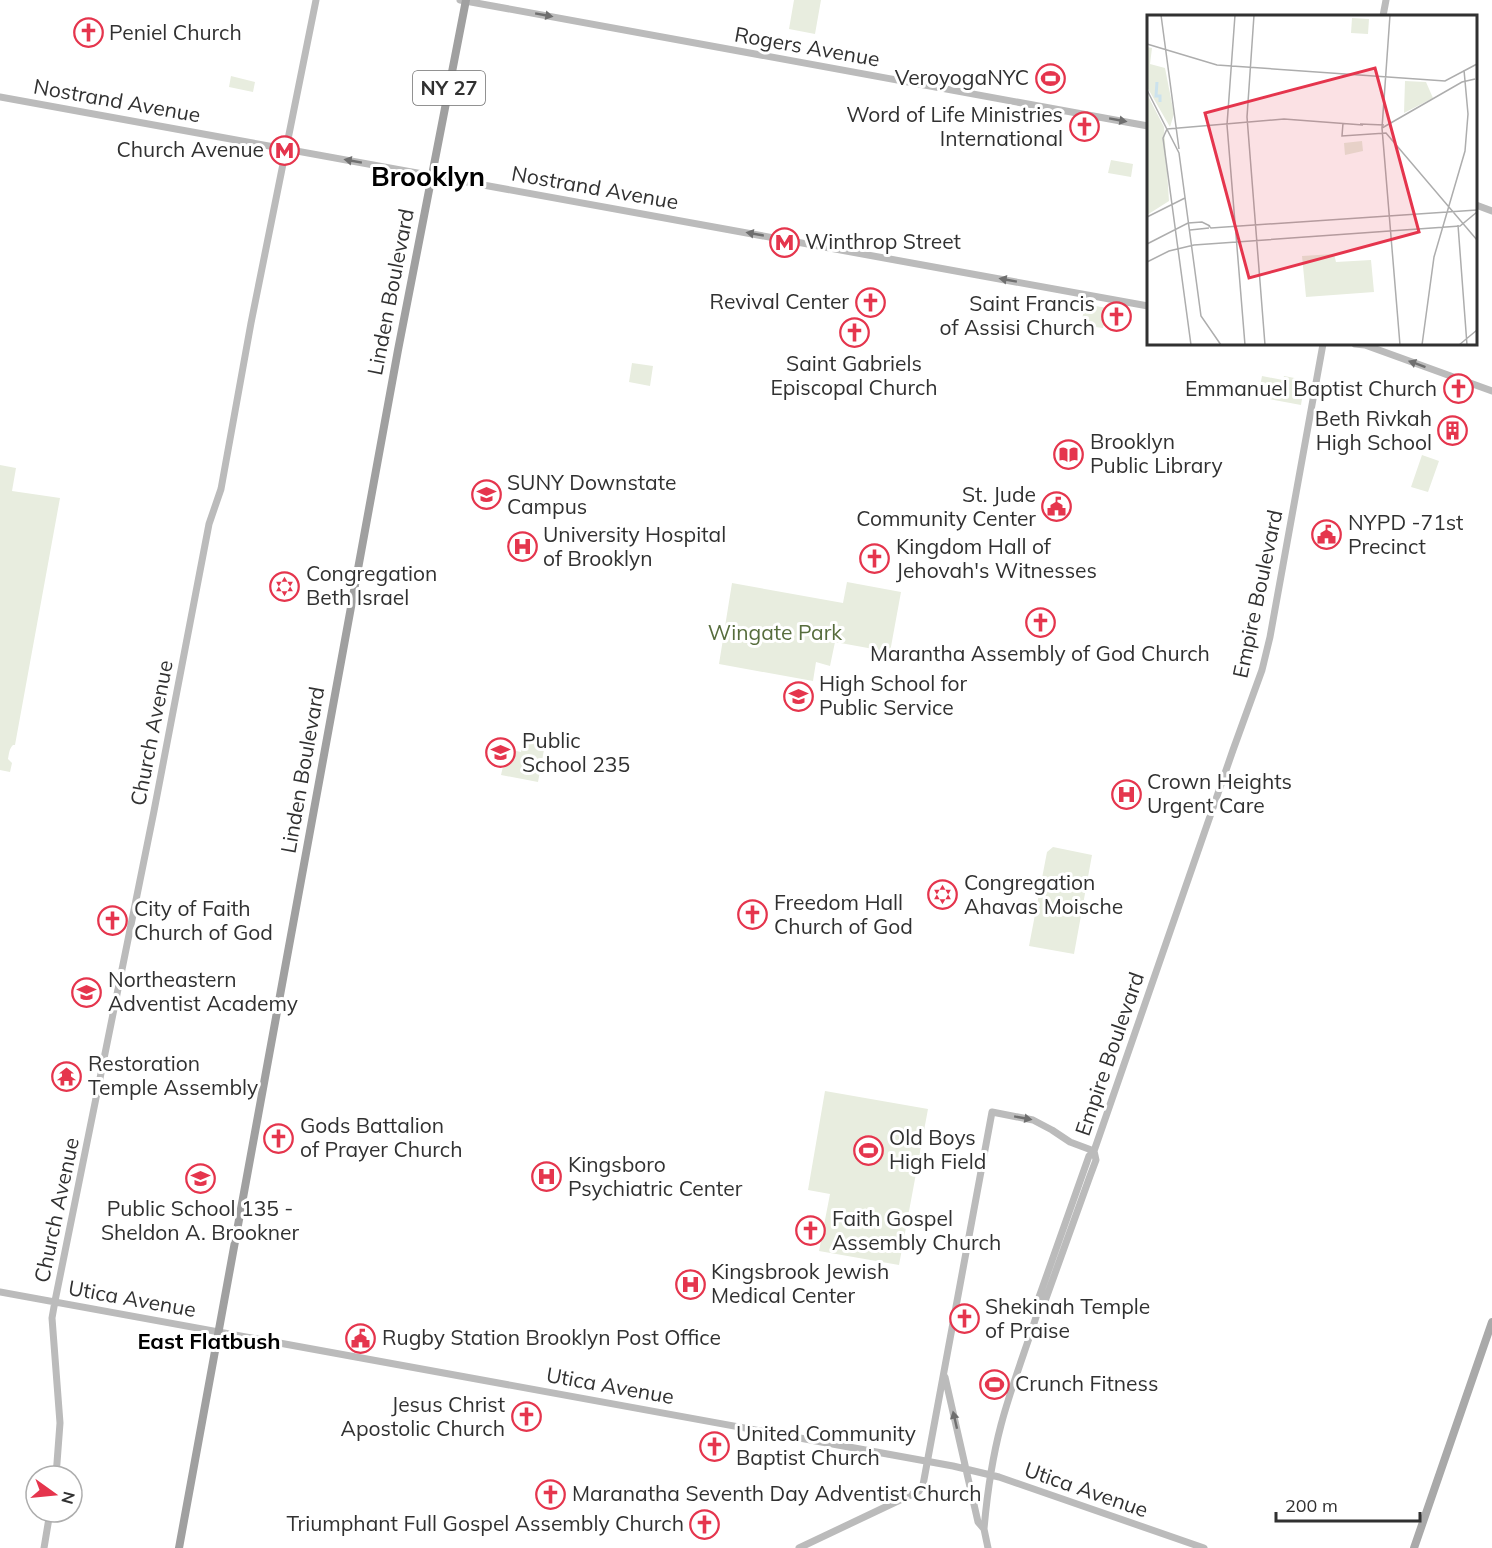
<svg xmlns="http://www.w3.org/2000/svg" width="1492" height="1548" font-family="Mulish,sans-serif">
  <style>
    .green { fill: #e8eddf }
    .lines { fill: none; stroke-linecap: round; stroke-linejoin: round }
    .secondary { stroke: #bbb; stroke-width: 7 }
    .primary { stroke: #a9a9a9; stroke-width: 8 }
    .trunk { stroke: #a0a0a0; stroke-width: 8 }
    .oneway { fill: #6f6f6f }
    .labels { text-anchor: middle; stroke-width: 6; stroke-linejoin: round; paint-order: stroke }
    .shield { fill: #fff; stroke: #6f6f6f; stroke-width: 1.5 }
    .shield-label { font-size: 20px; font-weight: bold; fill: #313131 }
    .poi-label { font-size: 21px; fill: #313131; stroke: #fff; text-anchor: start }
    .street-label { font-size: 21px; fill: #313131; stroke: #fff }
    .park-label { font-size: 21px; fill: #576d3d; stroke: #fff }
    .neighbourhood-label { font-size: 22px; font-weight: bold; fill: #000; stroke: #fff }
    .district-label { font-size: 27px; font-weight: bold; fill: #000; stroke: #fff }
    .inset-river { fill: none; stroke: #cce2ed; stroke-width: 3 }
    .inset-road { fill: none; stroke: #adadad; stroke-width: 1.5 }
    .view { fill: #e5354d; fill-opacity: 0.15; stroke: #e5354d; stroke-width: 3 }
    .inset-edge { fill: none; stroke: #313131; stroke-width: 3 }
  </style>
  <rect width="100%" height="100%" fill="#fff"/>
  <!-- green -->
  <path class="green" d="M 794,0 L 821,0 L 815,34 L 789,29 Z
    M 231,76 L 255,82 L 253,92 L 229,87 Z
    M 1111,160 L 1133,164 L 1131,177 L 1108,173 Z
    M 1085,304 L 1107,308 L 1103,328 L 1081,325 Z
    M 632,363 L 653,366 L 650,386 L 629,382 Z
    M 1262,376 L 1283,380 L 1284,376 L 1305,380 L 1301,405 L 1258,397 Z
    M 1422,455 L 1439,461 L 1428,492 L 1411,487 Z
    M 0,465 L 16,468 L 12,491 L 60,498 L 15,745 L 13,745 C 9,749 9,754 8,759 L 12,763 L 10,772 L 0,770 Z
    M 847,582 L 901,592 L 890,652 L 835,642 L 830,666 L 816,662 L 813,681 L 719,664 L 732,583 L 843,603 Z
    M 524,735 L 546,739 L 538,782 L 501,775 L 507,749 L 521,752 Z
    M 1053,847 L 1092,855 L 1074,954 L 1029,946 L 1047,852 Z
    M 825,1091 L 928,1109 L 899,1265 L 819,1251 L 830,1194 L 808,1190 Z"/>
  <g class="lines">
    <!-- secondary -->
    <path class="secondary" d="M 460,0 L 1148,126
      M 1383,16 L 1386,0
      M 0,97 L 1148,306
      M 1476,205 L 1492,211
      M 1355,344 L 1365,345 L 1492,391
      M 0,1292 L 953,1466 L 999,1477 L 1204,1548
      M 1038,1311 L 1038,1300 L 1089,1156 L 1094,1151 L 1233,750 L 1262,670 L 1270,637 L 1323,344
      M 945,1377 L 978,1522 L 984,1529 L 988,1548
      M 56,1476 L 60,1423 L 52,1318 L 55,1301 L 154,811 L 209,524 L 221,489 L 251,323 L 316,0
      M 984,1529 C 987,1495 992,1459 1001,1425 C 1011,1387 1026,1349 1038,1311 L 1044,1304 L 1090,1176 L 1096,1160 L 1094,1151
      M 44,1548 L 50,1512
      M 799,1548 L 919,1491 L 923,1485 L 992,1112 L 1033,1120 L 1052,1130 L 1070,1142 L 1094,1151"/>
    <!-- primary -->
    <path class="primary" d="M 1414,1548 L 1492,1322"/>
    <!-- trunk -->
    <path class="trunk" d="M 179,1548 L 398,350 L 466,0"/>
  </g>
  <!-- one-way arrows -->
  <defs><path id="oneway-solid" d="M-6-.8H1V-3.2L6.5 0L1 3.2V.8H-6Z" transform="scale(1.5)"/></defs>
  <g class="oneway">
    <use href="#oneway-solid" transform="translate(544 15) rotate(10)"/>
    <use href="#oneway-solid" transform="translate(1118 120) rotate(10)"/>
    <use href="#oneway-solid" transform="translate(353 161) rotate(-170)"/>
    <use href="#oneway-solid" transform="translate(755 234) rotate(-170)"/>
    <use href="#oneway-solid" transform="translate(1008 280) rotate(-170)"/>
    <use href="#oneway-solid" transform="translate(1417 364) rotate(-160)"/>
    <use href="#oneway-solid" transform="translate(1023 1118) rotate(10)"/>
    <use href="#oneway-solid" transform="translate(955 1420) rotate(-103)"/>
  </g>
  <!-- icons -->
  <defs>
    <symbol id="church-ring" viewBox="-11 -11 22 22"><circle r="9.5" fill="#fff" stroke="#e5354d" stroke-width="1.5"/><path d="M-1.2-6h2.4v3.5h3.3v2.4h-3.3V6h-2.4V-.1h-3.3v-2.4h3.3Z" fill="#e5354d"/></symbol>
    <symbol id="stadium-ring" viewBox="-11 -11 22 22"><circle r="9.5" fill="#fff" stroke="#e5354d" stroke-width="1.5"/><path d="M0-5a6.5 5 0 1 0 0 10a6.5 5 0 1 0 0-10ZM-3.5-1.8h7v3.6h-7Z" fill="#e5354d"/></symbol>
    <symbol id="metro-ring" viewBox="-11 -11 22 22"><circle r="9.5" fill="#fff" stroke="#e5354d" stroke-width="1.5"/><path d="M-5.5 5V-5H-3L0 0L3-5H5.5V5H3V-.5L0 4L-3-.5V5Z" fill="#e5354d"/></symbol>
    <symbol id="building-ring" viewBox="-11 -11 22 22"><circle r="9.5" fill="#fff" stroke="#e5354d" stroke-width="1.5"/><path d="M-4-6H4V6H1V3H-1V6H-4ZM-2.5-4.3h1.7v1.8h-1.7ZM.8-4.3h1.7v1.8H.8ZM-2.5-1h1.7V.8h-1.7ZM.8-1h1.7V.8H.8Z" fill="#e5354d"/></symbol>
    <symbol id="library-ring" viewBox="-11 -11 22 22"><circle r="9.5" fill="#fff" stroke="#e5354d" stroke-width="1.5"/><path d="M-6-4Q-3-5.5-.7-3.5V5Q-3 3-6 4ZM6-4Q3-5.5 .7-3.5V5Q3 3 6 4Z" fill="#e5354d"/></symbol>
    <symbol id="university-ring" viewBox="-11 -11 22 22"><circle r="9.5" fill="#fff" stroke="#e5354d" stroke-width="1.5"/><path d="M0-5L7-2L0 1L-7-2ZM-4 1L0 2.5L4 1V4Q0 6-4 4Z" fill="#e5354d"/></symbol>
    <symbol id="civic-ring" viewBox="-11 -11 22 22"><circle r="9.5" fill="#fff" stroke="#e5354d" stroke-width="1.5"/><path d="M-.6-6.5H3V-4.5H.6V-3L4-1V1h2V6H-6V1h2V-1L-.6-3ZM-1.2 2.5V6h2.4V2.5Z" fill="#e5354d"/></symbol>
    <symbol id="hospital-ring" viewBox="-11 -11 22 22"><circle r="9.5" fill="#fff" stroke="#e5354d" stroke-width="1.5"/><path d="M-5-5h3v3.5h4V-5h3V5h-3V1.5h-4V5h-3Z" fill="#e5354d"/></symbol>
    <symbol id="synagogue-ring" viewBox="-11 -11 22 22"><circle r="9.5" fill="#fff" stroke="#e5354d" stroke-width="1.5"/><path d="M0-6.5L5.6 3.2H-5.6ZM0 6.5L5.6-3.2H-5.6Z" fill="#e5354d"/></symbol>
    <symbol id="school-ring" viewBox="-11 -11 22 22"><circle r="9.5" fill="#fff" stroke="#e5354d" stroke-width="1.5"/><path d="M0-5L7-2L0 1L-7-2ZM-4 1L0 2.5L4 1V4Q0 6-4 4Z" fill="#e5354d"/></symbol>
    <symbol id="temple-ring" viewBox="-11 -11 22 22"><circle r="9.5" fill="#fff" stroke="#e5354d" stroke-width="1.5"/><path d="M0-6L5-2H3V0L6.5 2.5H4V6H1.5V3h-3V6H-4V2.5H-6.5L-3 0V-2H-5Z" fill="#e5354d"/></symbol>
  </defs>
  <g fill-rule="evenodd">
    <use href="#church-ring" x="72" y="16" width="33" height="33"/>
    <use href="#stadium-ring" x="1034" y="62" width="33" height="33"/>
    <use href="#church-ring" x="1068" y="110" width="33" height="33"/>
    <use href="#metro-ring" x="268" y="134" width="33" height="33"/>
    <use href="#metro-ring" x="768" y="226" width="33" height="33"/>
    <use href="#church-ring" x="854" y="286" width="33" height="33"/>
    <use href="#church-ring" x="1100" y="300" width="33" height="33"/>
    <use href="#church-ring" x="838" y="316" width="33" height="33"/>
    <use href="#church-ring" x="1442" y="372" width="33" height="33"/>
    <use href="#building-ring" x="1436" y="414" width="33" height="33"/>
    <use href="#library-ring" x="1052" y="438" width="33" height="33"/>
    <use href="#university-ring" x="470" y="478" width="33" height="33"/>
    <use href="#civic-ring" x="1040" y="490" width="33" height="33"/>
    <use href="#civic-ring" x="1310" y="518" width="33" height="33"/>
    <use href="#hospital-ring" x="506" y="530" width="33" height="33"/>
    <use href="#church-ring" x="858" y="542" width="33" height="33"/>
    <use href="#synagogue-ring" x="268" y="570" width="33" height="33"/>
    <use href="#church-ring" x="1024" y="606" width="33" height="33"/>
    <use href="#school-ring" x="782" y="680" width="33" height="33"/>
    <use href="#school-ring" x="484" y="736" width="33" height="33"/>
    <use href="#hospital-ring" x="1110" y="778" width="33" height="33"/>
    <use href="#synagogue-ring" x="926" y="878" width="33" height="33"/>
    <use href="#church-ring" x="736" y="898" width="33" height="33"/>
    <use href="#church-ring" x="96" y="904" width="33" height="33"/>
    <use href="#school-ring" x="70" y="976" width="33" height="33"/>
    <use href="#temple-ring" x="50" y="1060" width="33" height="33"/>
    <use href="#church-ring" x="262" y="1122" width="33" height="33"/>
    <use href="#stadium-ring" x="852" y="1134" width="33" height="33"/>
    <use href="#hospital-ring" x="530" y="1160" width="33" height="33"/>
    <use href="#school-ring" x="184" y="1162" width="33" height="33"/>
    <use href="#church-ring" x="794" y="1214" width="33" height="33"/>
    <use href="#hospital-ring" x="674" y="1268" width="33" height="33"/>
    <use href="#church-ring" x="948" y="1302" width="33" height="33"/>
    <use href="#civic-ring" x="344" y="1322" width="33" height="33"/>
    <use href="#stadium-ring" x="978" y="1368" width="33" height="33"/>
    <use href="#church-ring" x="510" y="1400" width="33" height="33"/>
    <use href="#church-ring" x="698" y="1430" width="33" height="33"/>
    <use href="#church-ring" x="534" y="1478" width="33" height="33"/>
    <use href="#church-ring" x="688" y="1508" width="33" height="33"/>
  </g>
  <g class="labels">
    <!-- shield labels -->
    <rect class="shield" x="413" y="71" width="72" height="34" rx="4.5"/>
    <g class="shield-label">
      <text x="449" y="95">NY 27</text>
    </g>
    <!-- poi labels -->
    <g class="poi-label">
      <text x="109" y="40">Peniel Church</text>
      <text x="1029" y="85" text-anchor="end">VeroyogaNYC</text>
      <text x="1063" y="122" text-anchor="end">Word of Life Ministries<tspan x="1063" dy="24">International</tspan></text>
      <text x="264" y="157" text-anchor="end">Church Avenue</text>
      <text x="805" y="249">Winthrop Street</text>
      <text x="849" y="309" text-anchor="end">Revival Center</text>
      <text x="1095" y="311" text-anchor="end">Saint Francis<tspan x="1095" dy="24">of Assisi Church</tspan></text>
      <text x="854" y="371" text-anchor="middle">Saint Gabriels<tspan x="854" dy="24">Episcopal Church</tspan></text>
      <text x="1437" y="396" text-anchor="end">Emmanuel Baptist Church</text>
      <text x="1432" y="426" text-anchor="end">Beth Rivkah<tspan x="1432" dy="24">High School</tspan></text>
      <text x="1090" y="449">Brooklyn<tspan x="1090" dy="24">Public Library</tspan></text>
      <text x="507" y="490">SUNY Downstate<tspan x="507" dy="24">Campus</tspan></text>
      <text x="1036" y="502" text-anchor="end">St. Jude<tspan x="1036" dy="24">Community Center</tspan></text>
      <text x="1348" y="530">NYPD -71st<tspan x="1348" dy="24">Precinct</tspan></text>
      <text x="543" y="542">University Hospital<tspan x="543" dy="24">of Brooklyn</tspan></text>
      <text x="896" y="554">Kingdom Hall of<tspan x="896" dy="24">Jehovah's Witnesses</tspan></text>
      <text x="306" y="581">Congregation<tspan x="306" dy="24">Beth Israel</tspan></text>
      <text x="1040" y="661" text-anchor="middle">Marantha Assembly of God Church</text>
      <text x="819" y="691">High School for<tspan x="819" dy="24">Public Service</tspan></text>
      <text x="522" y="748">Public<tspan x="522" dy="24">School 235</tspan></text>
      <text x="1147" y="789">Crown Heights<tspan x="1147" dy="24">Urgent Care</tspan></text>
      <text x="964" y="890">Congregation<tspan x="964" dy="24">Ahavas Moische</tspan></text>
      <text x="774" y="910">Freedom Hall<tspan x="774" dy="24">Church of God</tspan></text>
      <text x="134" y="916">City of Faith<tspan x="134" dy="24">Church of God</tspan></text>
      <text x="108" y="987">Northeastern<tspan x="108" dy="24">Adventist Academy</tspan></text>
      <text x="88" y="1071">Restoration<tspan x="88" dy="24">Temple Assembly</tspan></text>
      <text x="300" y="1133">Gods Battalion<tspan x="300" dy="24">of Prayer Church</tspan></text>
      <text x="889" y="1145">Old Boys<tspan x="889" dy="24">High Field</tspan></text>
      <text x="568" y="1172">Kingsboro<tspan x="568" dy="24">Psychiatric Center</tspan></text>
      <text x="200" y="1216" text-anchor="middle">Public School 135 -<tspan x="200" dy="24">Sheldon A. Brookner</tspan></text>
      <text x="832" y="1226">Faith Gospel<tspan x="832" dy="24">Assembly Church</tspan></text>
      <text x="711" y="1279">Kingsbrook Jewish<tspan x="711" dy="24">Medical Center</tspan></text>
      <text x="985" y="1314">Shekinah Temple<tspan x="985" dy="24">of Praise</tspan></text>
      <text x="382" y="1345">Rugby Station Brooklyn Post Office</text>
      <text x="1015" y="1391">Crunch Fitness</text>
      <text x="505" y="1412" text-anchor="end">Jesus Christ<tspan x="505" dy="24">Apostolic Church</tspan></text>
      <text x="736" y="1441">United Community<tspan x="736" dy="24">Baptist Church</tspan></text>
      <text x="572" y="1501">Maranatha Seventh Day Adventist Church</text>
      <text x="684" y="1531" text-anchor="end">Triumphant Full Gospel Assembly Church</text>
    </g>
    <!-- street labels -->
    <g class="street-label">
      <text transform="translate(807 47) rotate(10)" y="7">Rogers Avenue</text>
      <text transform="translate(117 101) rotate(10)" y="7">Nostrand Avenue</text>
      <text transform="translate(595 188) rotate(10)" y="7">Nostrand Avenue</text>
      <text transform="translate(391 292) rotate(-79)" y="7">Linden Boulevard</text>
      <text transform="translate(1258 594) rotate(-78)" y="7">Empire Boulevard</text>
      <text transform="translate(152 733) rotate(-79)" y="7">Church Avenue</text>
      <text transform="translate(303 770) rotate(-80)" y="7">Linden Boulevard</text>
      <text transform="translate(1110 1054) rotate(-71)" y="7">Empire Boulevard</text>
      <text transform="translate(57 1210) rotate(-78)" y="7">Church Avenue</text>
      <text transform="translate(132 1299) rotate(10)" y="7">Utica Avenue</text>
      <text transform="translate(610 1386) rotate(10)" y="7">Utica Avenue</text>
      <text transform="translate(1086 1490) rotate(19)" y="7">Utica Avenue</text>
    </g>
    <!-- park labels -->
    <g class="park-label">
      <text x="775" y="640">Wingate Park</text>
    </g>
    <!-- neighbourhood labels -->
    <g class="neighbourhood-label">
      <text x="209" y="1349">East Flatbush</text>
    </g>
    <!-- district labels -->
    <g class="district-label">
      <text x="428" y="186">Brooklyn</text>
    </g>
  </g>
  <!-- overview -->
  <g transform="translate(1147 15)">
    <rect width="330" height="330" fill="#fff"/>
    <path d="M 205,3 L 222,4 L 221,19 L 204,18 ZM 0,32 L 5,33 L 3,49 L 18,53 L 27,99 L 23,112 L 0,72 ZM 258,66 L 279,67 L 286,83 L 257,98 ZM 0,79 L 17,112 L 22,186 L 0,200 ZM 215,126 L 216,136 L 198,140 L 197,128 ZM 187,239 L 189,247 L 224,245 L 227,277 L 159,282 L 155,241 Z" fill="#e8eddf"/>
    <path class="inset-river" d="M 10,67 L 9,81 L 13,81 L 13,87"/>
    <path class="inset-road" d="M 14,0 L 32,134M 88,0 L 80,110 L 98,330M 107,0 L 100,102 L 118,330M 243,0 L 235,113 L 253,330M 0,29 L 70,50 L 298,66 L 330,49M 0,75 L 32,138 L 54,301 L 74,330M 196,108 L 195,121 L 239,118 L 330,225M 213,109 L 237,110M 235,113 L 315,67 L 328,64M 20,114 L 16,123 L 44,330M 20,114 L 137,104 L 216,110M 0,202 L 38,183M 61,210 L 64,213 L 330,195M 311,210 L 320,330M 43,215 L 62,213M 0,229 L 41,208 L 55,207 L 63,211M 0,247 L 22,236 L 47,230 L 313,211 L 330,197M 275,330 L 287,242 L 318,136 L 321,99 L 317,55M 312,330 L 330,315"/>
    <path class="view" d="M 228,53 L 272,217 L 102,263 L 58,98 Z"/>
    <rect width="330" height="330" class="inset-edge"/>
  </g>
  <!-- north arrow -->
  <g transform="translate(54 1494) rotate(105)"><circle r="28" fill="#ffffff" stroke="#adadad" stroke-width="1.5"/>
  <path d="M0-4.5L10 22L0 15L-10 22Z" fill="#e5354d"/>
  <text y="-9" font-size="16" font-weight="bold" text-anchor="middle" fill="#313131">N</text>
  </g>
  <!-- scale -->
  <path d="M1276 1512v9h144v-9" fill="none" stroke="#313131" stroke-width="3"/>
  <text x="1285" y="1512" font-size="18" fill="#313131" stroke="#ffffff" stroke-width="4.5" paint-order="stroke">200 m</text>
</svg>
